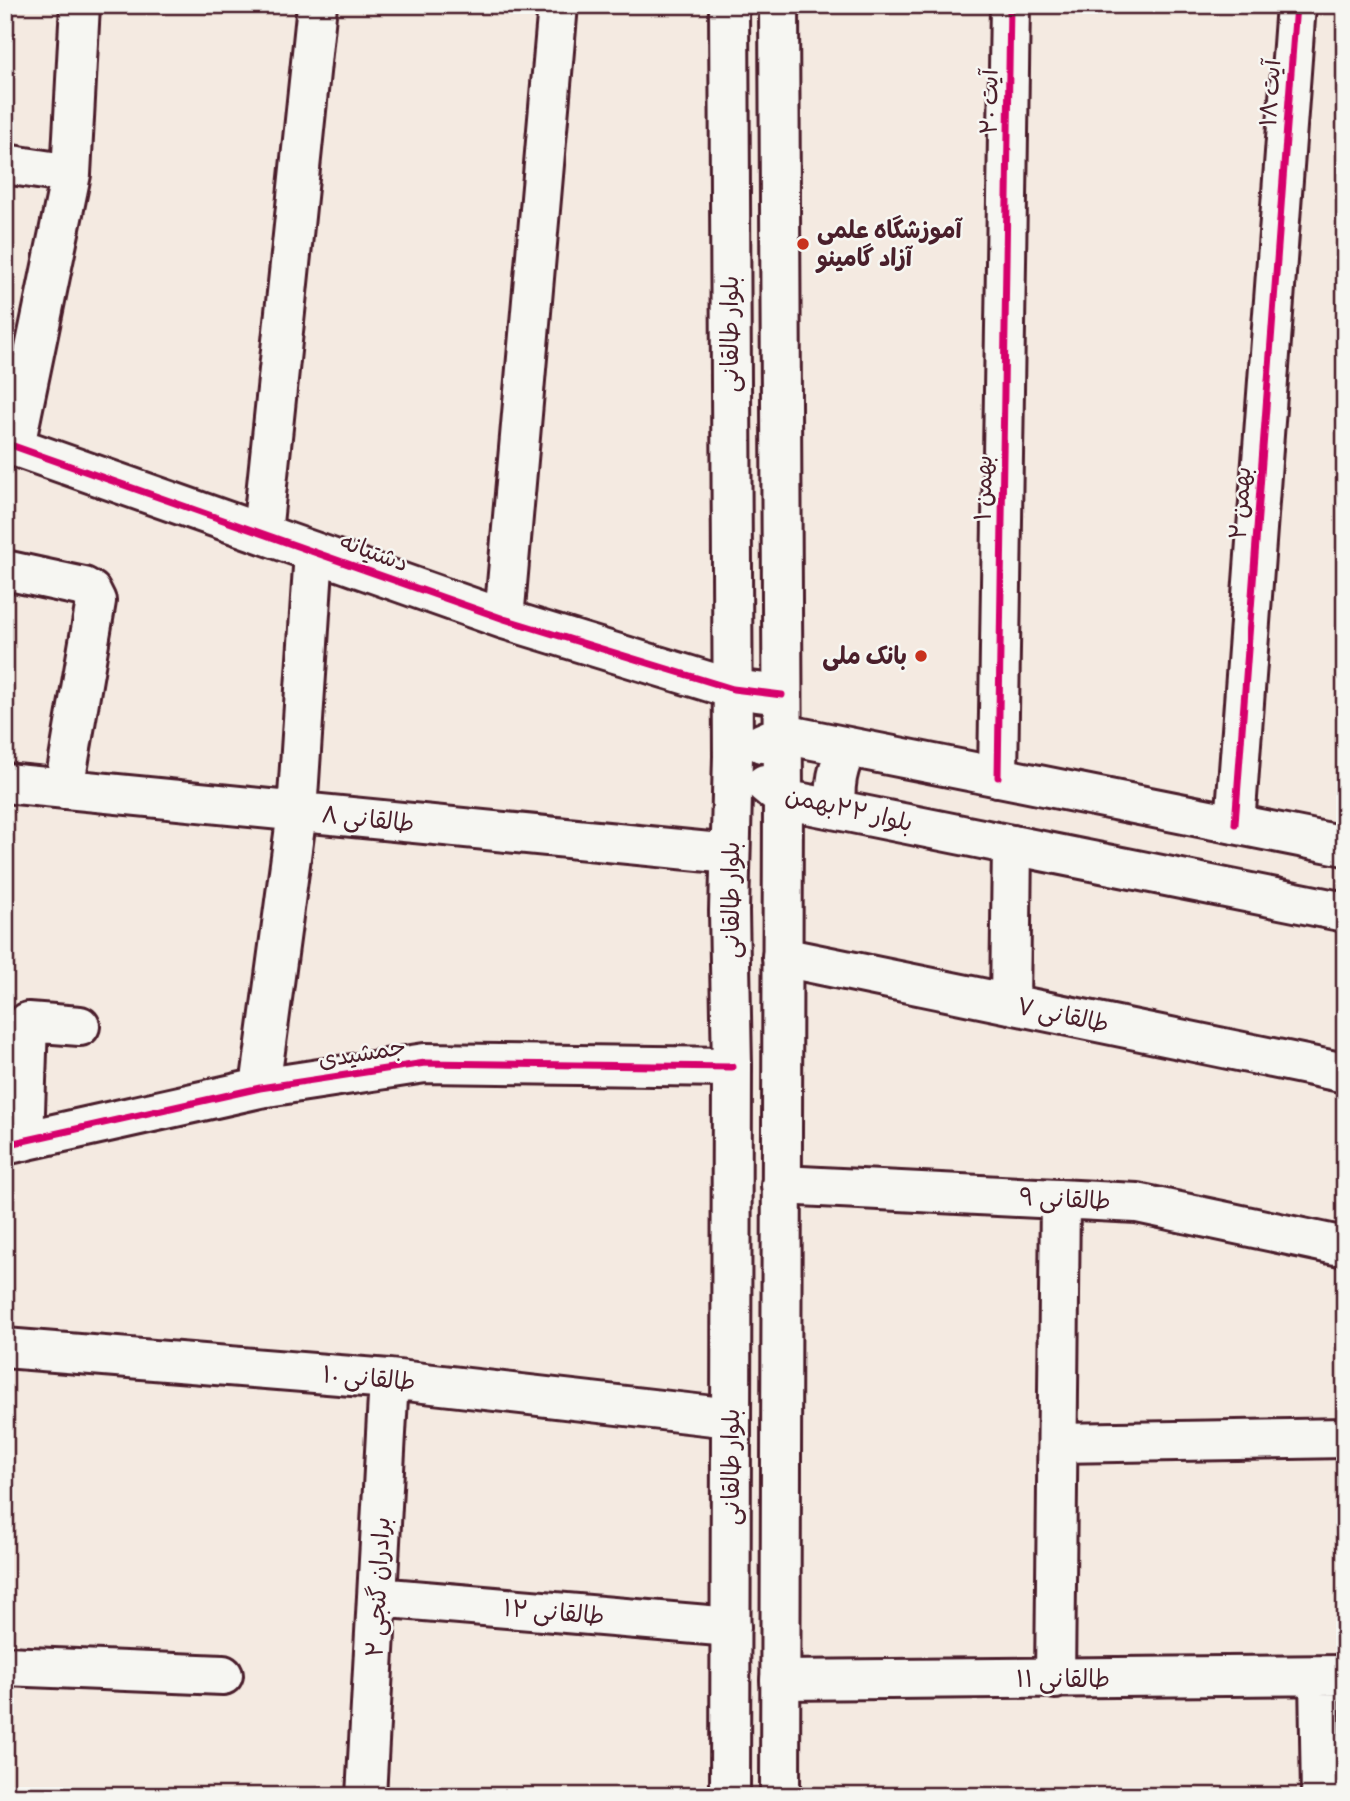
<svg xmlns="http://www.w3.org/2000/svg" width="1350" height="1801" font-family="Pangolin,'Playpen Sans Arabic',sans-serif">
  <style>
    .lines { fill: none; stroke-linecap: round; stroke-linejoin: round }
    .minor-casing { stroke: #4a1f2b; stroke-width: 44 }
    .major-casing { stroke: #4a1f2b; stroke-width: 44 }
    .minor { stroke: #f6f6f2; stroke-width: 38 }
    .major { stroke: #f6f6f2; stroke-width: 38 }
    .cycleway-casing { stroke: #f6f6f2; stroke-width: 11 }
    .cycleway { stroke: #d6006c; stroke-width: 7 }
    .poi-dot { fill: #c8321e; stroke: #f6f6f2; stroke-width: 2.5 }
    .labels { text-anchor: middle; stroke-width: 5; stroke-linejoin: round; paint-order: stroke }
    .street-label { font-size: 24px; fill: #4a1f2b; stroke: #f6f6f2 }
    .poi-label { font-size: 24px; font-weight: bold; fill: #4a1f2b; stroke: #f6f6f2; text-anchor: start }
  </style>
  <rect width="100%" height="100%" fill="#f4eae1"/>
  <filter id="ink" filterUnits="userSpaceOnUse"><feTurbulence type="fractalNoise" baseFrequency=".0143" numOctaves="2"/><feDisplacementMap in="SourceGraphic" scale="14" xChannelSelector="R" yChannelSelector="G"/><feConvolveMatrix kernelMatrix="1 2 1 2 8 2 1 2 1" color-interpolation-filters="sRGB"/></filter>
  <g filter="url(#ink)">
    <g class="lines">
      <defs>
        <path id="minor" d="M 5,164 L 71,174
          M 5,443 L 504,619 L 733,689 L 782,695
          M 15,446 L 71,174 L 80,5
          M 262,533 L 317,5
          M 5,570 L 84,587 L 91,591 L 96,601 L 64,789
          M 504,619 L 558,5
          M 998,777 L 1010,5
          M 5,783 L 730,854
          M 1235,824 L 1296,5
          M 782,957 L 1345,1073
          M 1010,1004 L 1012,845
          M 260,1088 L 297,812 L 314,552
          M 24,1141 L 28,1022 L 80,1026
          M 5,1145 L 260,1088 L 425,1063 L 732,1067
          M 781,1185 L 1137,1203 L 1345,1247
          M 5,1348 L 389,1379 L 731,1418
          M 1058,1443 L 1345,1438
          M 377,1597 L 731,1627
          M 5,1666 L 223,1675
          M 1319,1677 L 1321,1796
          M 1055,1679 L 1060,1199
          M 780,1680 L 1345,1675
          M 366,1796 L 389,1379"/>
        <path id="major" d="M 729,5 L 733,756 L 729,911 L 732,1067 L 730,1796
          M 779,5 L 783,799 L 780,1796
          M 762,743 L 783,734 L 1345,846
          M 765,784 L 783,799 L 1345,912
          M 836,809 C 834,785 837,768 848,747"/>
      </defs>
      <!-- minor casing -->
      <use href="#minor" class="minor-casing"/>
      <!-- major casing -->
      <use href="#major" class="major-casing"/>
      <!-- minor -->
      <use href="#minor" class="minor"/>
      <!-- major -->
      <use href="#major" class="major"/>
      <defs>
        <path id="cycleway" d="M 5,443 L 504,619 L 733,689 L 782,695
          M 998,777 L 1010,5
          M 1235,824 L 1296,5
          M 5,1145 L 260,1088 L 425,1063 L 732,1067"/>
      </defs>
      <!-- cycleway casing -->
      <use href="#cycleway" class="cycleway-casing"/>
      <!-- cycleway -->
      <use href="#cycleway" class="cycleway"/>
    </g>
  </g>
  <!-- markers -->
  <g class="poi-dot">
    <circle cx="803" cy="244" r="7"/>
    <circle cx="921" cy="656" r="7"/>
  </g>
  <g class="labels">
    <!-- street labels -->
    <g class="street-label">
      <text transform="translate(1270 93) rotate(-86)" y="8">آیت ۱۸</text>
      <text transform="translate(989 102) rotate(-89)" y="8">آیت ۲۰</text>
      <text transform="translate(730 334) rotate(-90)" y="8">بلوار طالقانی</text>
      <text transform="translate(983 488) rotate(-89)" y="8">بهمن ۱</text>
      <text transform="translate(1240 503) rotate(-86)" y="8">بهمن ۲</text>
      <text transform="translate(374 552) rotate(20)" y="8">دشتیانه</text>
      <text transform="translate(849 809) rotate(13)" y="8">بلوار ۲۲بهمن</text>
      <text transform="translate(368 819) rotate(6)" y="8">طالقانی ۸</text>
      <text transform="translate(731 900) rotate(-90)" y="8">بلوار طالقانی</text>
      <text transform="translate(1063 1015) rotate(12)" y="8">طالقانی ۷</text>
      <text transform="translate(362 1053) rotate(-9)" y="8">جمشیدی</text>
      <text transform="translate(1065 1199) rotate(3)" y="8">طالقانی ۹</text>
      <text transform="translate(369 1378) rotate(5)" y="8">طالقانی ۱۰</text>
      <text transform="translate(731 1467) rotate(-90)" y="8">بلوار طالقانی</text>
      <text transform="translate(378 1587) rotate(-87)" y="8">برادران گنجی ۲</text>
      <text transform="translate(554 1612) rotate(5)" y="8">طالقانی ۱۲</text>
      <text x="1063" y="1687">طالقانی ۱۱</text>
    </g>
    <!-- poi labels -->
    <g class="poi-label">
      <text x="817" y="238">آموزشگاه علمی<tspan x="817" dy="28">آزاد گامینو</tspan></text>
      <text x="907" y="664" text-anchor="end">بانک ملی</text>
    </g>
  </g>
  <!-- margin -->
  <rect width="1350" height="1801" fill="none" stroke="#f6f6f2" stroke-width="28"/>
  <rect x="14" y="14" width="1322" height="1773" fill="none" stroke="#4a1f2b" stroke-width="2.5" filter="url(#ink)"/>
</svg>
